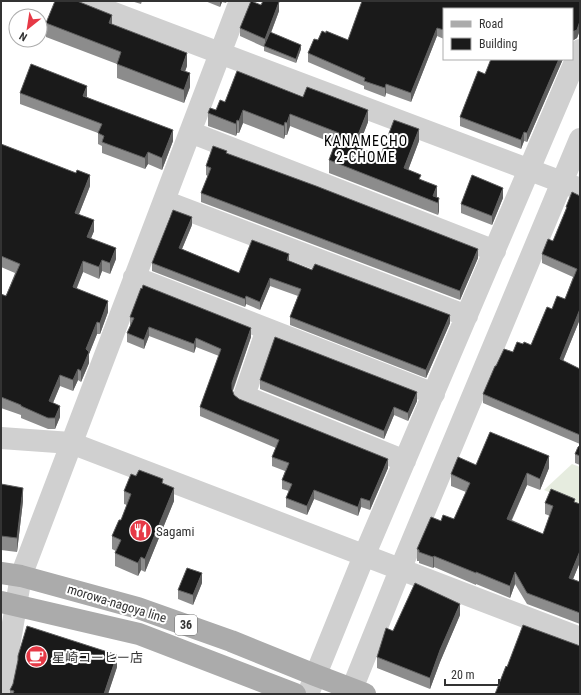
<svg xmlns="http://www.w3.org/2000/svg" width="581" height="695" font-family="'Roboto Condensed','Noto Sans JP',sans-serif">
  <style>
    .green { fill: #e6ecdf }
    .lines { fill: none; stroke-linecap: round; stroke-linejoin: round }
    .minor { stroke: #d0d0d0; stroke-width: 22 }
    .major { stroke: #ababab; stroke-width: 22 }
    .wall { fill: #8c8c8c }
    .shaded-wall { fill: #5f5f5f }
    .building { fill: #1a1a1a; stroke: #5f5f5f }
    .labels { text-anchor: middle; stroke-width: 4; stroke-linejoin: round; paint-order: stroke }
    .shield { fill: #fff; stroke: #707070; stroke-width: 1 }
    .shield-label { font-size: 12px; font-weight: bold; fill: #333 }
    .poi-label { font-size: 13px; fill: #333; stroke: #fff; text-anchor: start }
    .street-label { font-size: 13px; fill: #333; stroke: #fff }
    .neighbourhood-label { font-size: 14px; letter-spacing: 1px; fill: #000; stroke: #fff }
  </style>
  <rect width="100%" height="100%" fill="#fff"/>
  <!-- green -->
  <path class="green" d="M 572,464 L 580,467 L 580,505 L 544,490 Z"/>
  <g class="lines">
    <!-- minor -->
    <path class="minor" d="M 82,1 L 580,189
      M 190,132 L 495,251
      M 164,201 L 467,316
      M 134,277 L 434,394
      M 267,329 L 244,396 L 405,461
      M 1,438 L 71,443 L 580,638
      M 352,689 L 400,570 L 580,139
      M 1,694 L 21,576 L 240,1
      M 308,694 L 364,556 L 580,50"/>
    <!-- major -->
    <path class="major" d="M 1,573 L 21,576 L 138,608 L 231,641 L 315,675 L 365,694
      M 1,602 L 139,634 L 295,694"/>
  </g>
  <!-- wall -->
  <path class="wall" d="M 131,1 L 142,1 L 141,4 Z
    M 205,1 L 227,1 L 226,3 L 222,2 L 220,7 Z
    M 362,1 L 580,1 L 580,30 L 577,38 L 572,41 L 572,9 L 444,9 L 444,39 L 437,36 L 411,102 L 386,93 L 385,97 L 364,89 L 364,86 L 308,62 L 308,53 L 314,39 L 318,40 L 322,31 L 326,33 L 326,31 L 348,40 Z
    M 261,5 L 279,11 L 271,33 L 301,49 L 296,63 L 264,51 L 264,47 L 240,36 L 240,28 Z
    M 46,23 L 112,24 L 187,66 L 185,71 L 190,87 L 184,103 L 117,78 L 117,64 L 46,37 Z
    M 563,59 L 527,142 L 524,141 L 521,149 L 460,126 L 460,117 L 485,74 Z
    M 20,93 L 87,97 L 173,141 L 162,170 L 148,164 L 145,169 L 102,153 L 102,146 L 98,144 L 98,133 L 20,104 Z
    M 225,102 L 368,122 L 358,147 L 380,157 L 419,141 L 408,170 L 421,180 L 437,197 L 439,198 L 439,211 L 438,215 L 329,173 L 329,160 L 335,144 L 290,126 L 287,135 L 285,135 L 284,139 L 243,123 L 239,133 L 237,133 L 236,136 L 208,126 L 208,113 L 216,110 Z
    M 1,144 L 90,186 L 79,214 L 94,231 L 91,238 L 116,259 L 110,274 L 102,271 L 99,279 L 83,272 L 76,288 L 108,312 L 100,334 L 97,334 L 89,354 L 89,363 L 81,382 L 78,380 L 73,391 L 60,386 L 53,403 L 60,417 L 55,429 L 48,429 L 21,418 L 21,415 L 1,408 L 1,294 L 6,296 L 15,273 L 1,267 Z
    M 227,154 L 478,258 L 460,300 L 201,202 L 201,193 L 208,176 L 206,175 L 206,166 Z
    M 572,192 L 580,319 L 563,361 L 580,369 L 580,444 L 483,403 L 483,394 L 496,366 L 523,344 L 531,345 L 552,309 L 565,299 L 573,277 L 542,263 L 542,254 L 553,241 L 566,210 L 566,207 Z
    M 503,198 L 492,225 L 461,213 L 461,204 Z
    M 192,225 L 182,249 L 239,273 L 289,261 L 450,323 L 426,378 L 290,325 L 290,317 L 298,296 L 270,286 L 260,310 L 246,304 L 245,307 L 152,271 L 152,263 Z
    M 130,317 L 251,337 L 233,391 L 234,395 L 239,399 L 388,468 L 370,510 L 361,507 L 358,516 L 314,499 L 307,515 L 286,507 L 286,498 L 289,491 L 282,489 L 282,480 L 285,471 L 272,466 L 272,457 L 276,448 L 200,416 L 200,407 L 219,356 L 196,347 L 194,353 L 149,336 L 144,349 L 127,342 L 127,333 L 131,326 L 130,326 Z
    M 260,380 L 417,401 L 408,421 L 394,415 L 384,439 L 260,389 Z
    M 580,445 L 580,465 L 575,463 L 575,454 Z
    M 476,465 L 549,468 L 540,490 L 527,485 L 512,520 L 543,534 L 550,516 L 545,514 L 545,503 L 575,502 L 580,504 L 580,562 L 573,579 L 580,582 L 580,624 L 527,604 L 515,584 L 510,598 L 476,584 L 476,585 L 434,567 L 433,568 L 419,563 L 419,561 L 417,561 L 417,549 L 441,521 L 454,519 L 466,492 L 451,486 L 451,474 Z
    M 136,476 L 163,484 L 174,501 L 145,572 L 141,570 L 138,576 L 115,566 L 115,553 L 116,551 L 112,549 L 112,536 L 121,520 L 127,505 L 124,504 L 124,491 Z
    M 1,484 L 23,501 L 17,552 L 1,550 Z
    M 202,583 L 193,605 L 178,599 L 178,590 Z
    M 460,615 L 440,662 L 430,689 L 377,668 L 377,657 L 393,631 Z
    M 18,656 L 117,667 L 108,694 L 10,694 L 10,690 L 13,684 L 18,662 Z"/>
  <!-- shaded-wall -->
  <path class="shaded-wall" d="M 220,1 L 222,1 L 222,2 L 220,7 Z
    M 279,2 L 279,11 L 265,48 L 265,39 Z
    M 112,15 L 112,28 L 109,23 Z
    M 580,21 L 580,30 L 577,38 L 572,41 L 572,32 Z
    M 437,28 L 437,36 L 411,102 L 411,93 Z
    M 301,45 L 301,49 L 296,63 L 296,59 Z
    M 187,53 L 187,66 L 181,83 L 181,70 Z
    M 559,59 L 563,59 L 527,142 L 527,133 Z
    M 190,73 L 190,87 L 184,103 L 184,90 Z
    M 386,84 L 386,93 L 385,97 L 385,88 Z
    M 87,86 L 87,97 L 83,96 Z
    M 243,110 L 243,123 L 239,133 L 239,121 Z
    M 368,110 L 368,122 L 354,158 L 354,145 Z
    M 290,114 L 290,126 L 287,135 L 287,123 Z
    M 237,120 L 237,133 L 236,136 L 236,124 Z
    M 285,122 L 285,135 L 284,139 L 284,126 Z
    M 419,129 L 419,141 L 404,181 L 404,168 Z
    M 173,130 L 173,141 L 162,170 L 162,158 Z
    M 524,132 L 524,141 L 521,149 L 521,140 Z
    M 148,152 L 148,164 L 145,169 L 145,158 Z
    M 90,175 L 90,186 L 75,224 L 75,213 Z
    M 437,186 L 437,198 L 433,196 Z
    M 503,188 L 503,198 L 492,225 L 492,216 Z
    M 439,198 L 439,211 L 438,215 L 438,203 Z
    M 192,217 L 192,225 L 179,256 L 179,248 Z
    M 94,220 L 94,231 L 87,248 L 87,237 Z
    M 116,248 L 116,259 L 110,274 L 110,263 Z
    M 478,249 L 478,258 L 460,300 L 460,291 Z
    M 289,254 L 289,262 L 287,260 Z
    M 102,260 L 102,271 L 99,279 L 99,267 Z
    M 83,261 L 83,272 L 73,298 L 73,287 Z
    M 270,278 L 270,286 L 260,310 L 260,302 Z
    M 246,296 L 246,304 L 245,307 L 245,299 Z
    M 108,301 L 108,312 L 100,334 L 100,323 Z
    M 580,309 L 580,319 L 560,368 L 560,359 Z
    M 450,315 L 450,323 L 426,378 L 426,370 Z
    M 97,322 L 97,334 L 89,354 L 89,363 L 81,382 L 81,371 L 86,349 Z
    M 149,327 L 149,336 L 144,349 L 144,340 Z
    M 251,328 L 251,337 L 232,392 L 232,383 Z
    M 196,338 L 196,347 L 194,353 L 194,344 Z
    M 78,369 L 78,380 L 73,391 L 73,380 Z
    M 60,375 L 60,386 L 49,412 L 49,401 Z
    M 417,392 L 417,401 L 408,421 L 408,413 Z
    M 60,406 L 60,417 L 55,429 L 55,418 Z
    M 394,407 L 394,415 L 384,439 L 384,431 Z
    M 549,456 L 549,468 L 540,490 L 540,479 Z
    M 388,459 L 388,468 L 370,510 L 370,501 Z
    M 527,473 L 527,485 L 507,530 L 507,519 Z
    M 23,488 L 23,501 L 17,552 L 17,538 Z
    M 174,488 L 174,501 L 145,572 L 145,559 Z
    M 314,490 L 314,499 L 307,515 L 307,506 Z
    M 361,498 L 361,507 L 358,516 L 358,507 Z
    M 580,551 L 580,562 L 569,589 L 569,578 Z
    M 434,556 L 434,567 L 433,568 L 433,557 Z
    M 141,557 L 141,570 L 138,576 L 138,563 Z
    M 515,572 L 515,584 L 510,598 L 510,586 Z
    M 202,573 L 202,583 L 193,605 L 193,595 Z
    M 460,604 L 460,615 L 440,662 L 430,689 L 430,678 L 440,650 Z
    M 117,655 L 117,667 L 108,694 L 104,694 Z"/>
  <!-- building -->
  <path class="building" d="M 55,1 L 77,1 L 112,15 L 109,23 L 187,53 L 181,70 L 190,73 L 184,90 L 117,64 L 121,52 L 46,23 Z
    M 251,1 L 261,5 L 263,1 L 276,1 L 279,2 L 265,39 L 240,28 Z
    M 362,1 L 580,1 L 580,21 L 577,30 L 572,32 L 572,9 L 444,9 L 444,30 L 437,28 L 411,93 L 386,84 L 385,88 L 364,81 L 365,78 L 308,53 L 314,39 L 318,40 L 322,31 L 326,33 L 326,31 L 348,40 Z
    M 270,32 L 301,45 L 296,59 L 264,46 Z
    M 491,59 L 559,59 L 527,133 L 524,132 L 521,140 L 460,117 L 478,71 L 485,74 Z
    M 31,64 L 87,86 L 83,96 L 173,130 L 162,158 L 148,152 L 145,158 L 102,142 L 104,136 L 98,133 L 102,124 L 20,93 Z
    M 237,71 L 303,97 L 307,87 L 368,110 L 354,145 L 380,157 L 394,120 L 419,129 L 404,168 L 421,175 L 419,179 L 437,186 L 433,196 L 439,198 L 438,203 L 329,160 L 339,133 L 290,114 L 287,123 L 285,122 L 284,126 L 243,110 L 239,121 L 237,120 L 236,124 L 208,113 L 210,108 L 216,110 L 220,100 L 225,102 Z
    M 1,144 L 76,173 L 77,170 L 90,175 L 75,213 L 94,220 L 87,237 L 116,248 L 110,263 L 102,260 L 99,267 L 83,261 L 73,287 L 108,301 L 100,323 L 97,322 L 86,349 L 89,352 L 81,371 L 78,369 L 73,380 L 60,375 L 49,401 L 60,406 L 55,418 L 48,418 L 21,406 L 21,405 L 1,397 L 1,294 L 6,296 L 20,264 L 1,256 Z
    M 213,146 L 227,151 L 226,153 L 316,186 L 478,249 L 460,291 L 201,193 L 211,168 L 206,166 Z
    M 472,175 L 503,188 L 492,216 L 461,204 Z
    M 572,192 L 580,196 L 580,309 L 560,359 L 580,369 L 580,435 L 483,394 L 495,366 L 496,366 L 504,349 L 513,352 L 517,342 L 523,344 L 524,342 L 531,345 L 547,307 L 552,309 L 557,296 L 565,299 L 577,269 L 542,254 L 548,239 L 553,241 L 567,207 L 566,207 Z
    M 173,210 L 192,217 L 179,248 L 239,273 L 252,240 L 289,254 L 287,260 L 312,270 L 315,264 L 450,315 L 426,370 L 290,317 L 301,289 L 270,278 L 260,302 L 246,296 L 245,299 L 152,263 Z
    M 143,285 L 251,328 L 232,383 L 232,389 L 234,395 L 239,399 L 388,459 L 370,501 L 361,498 L 358,507 L 314,490 L 307,506 L 286,498 L 292,484 L 282,480 L 289,463 L 272,457 L 279,440 L 200,407 L 221,349 L 196,338 L 194,344 L 149,327 L 144,340 L 127,333 L 134,318 L 130,317 L 141,288 L 142,289 Z
    M 275,337 L 417,392 L 408,413 L 394,407 L 384,431 L 260,380 Z
    M 490,432 L 549,456 L 540,479 L 527,473 L 507,519 L 543,534 L 553,506 L 545,503 L 551,489 L 575,499 L 574,502 L 580,504 L 580,551 L 569,578 L 580,582 L 580,613 L 527,593 L 515,572 L 510,586 L 476,572 L 476,573 L 434,556 L 433,557 L 419,552 L 419,550 L 417,549 L 431,517 L 441,521 L 443,515 L 454,519 L 470,483 L 451,474 L 458,457 L 476,465 Z
    M 580,445 L 580,456 L 575,454 L 578,447 Z
    M 139,470 L 163,479 L 162,483 L 174,488 L 145,559 L 141,557 L 138,563 L 115,553 L 121,540 L 112,536 L 119,520 L 121,520 L 131,494 L 124,491 L 131,474 L 136,476 Z
    M 1,484 L 23,488 L 17,538 L 1,536 Z
    M 187,568 L 202,573 L 193,595 L 178,590 Z
    M 415,583 L 460,604 L 440,650 L 430,678 L 377,657 L 386,628 L 393,631 Z
    M 523,625 L 580,646 L 580,694 L 495,694 L 506,666 L 507,667 Z
    M 27,626 L 117,655 L 104,694 L 13,694 L 14,691 L 10,690 L 13,684 L 18,660 L 18,656 Z"/>
  <!-- icons -->
  <defs>
    <symbol id="restaurant-disc" viewBox="-11 -11 22 22"><circle r="9.5" fill="#e63946" stroke="#fff"/><path d="M-5-6h1v4h1v-4h1v4h1v-4h1v5L-1.5 .5V6h-2V.5L-5-1ZM5-6V6H3V1.5H1.5Q1.5-4 5-6Z" fill="#fff"/></symbol>
    <symbol id="cafe-disc" viewBox="-11 -11 22 22"><circle r="9.5" fill="#e63946" stroke="#fff"/><path d="M-5.5-4.5H6V0H3Q3 3.5 0 3.5H-2.5Q-5.5 3.5-5.5 0ZM3-3.2v2h1.7v-2ZM-6 4.5H4V6H-6Z" fill="#fff"/></symbol>
  </defs>
  <g fill-rule="evenodd">
    <use href="#restaurant-disc" x="128" y="518" width="25" height="25"/>
    <use href="#cafe-disc" x="24" y="644" width="25" height="25"/>
  </g>
  <g class="labels">
    <!-- shield labels -->
    <rect class="shield" x="175" y="615" width="22" height="20" rx="3"/>
    <g class="shield-label">
      <text x="186" y="629">36</text>
    </g>
    <!-- poi labels -->
    <g class="poi-label">
      <text x="156" y="536">Sagami</text>
      <text x="52" y="662">星崎コーヒー店</text>
    </g>
    <!-- street labels -->
    <g class="street-label">
      <text transform="translate(117 603) rotate(17)" y="5">morowa-nagoya line</text>
    </g>
    <!-- neighbourhood labels -->
    <g class="neighbourhood-label">
      <text x="366" y="146">KANAMECHO<tspan x="366" dy="16">2-CHOME</tspan></text>
    </g>
  </g>
  <!-- border -->
  <rect width="581" height="695" fill="none" stroke="#333333" stroke-width="4"/>
  <!-- legend -->
  <rect x="443" y="8" width="130" height="52" fill="#ffffff" stroke="#adadad"/>
  <rect x="451" y="21" width="20" height="6" fill="#ababab" stroke="#adadad"/>
  <text x="479" y="28" font-size="12" fill="#333333">Road</text>
  <rect x="451" y="38" width="20" height="12" fill="#1a1a1a" stroke="#adadad"/>
  <text x="479" y="48" font-size="12" fill="#333333">Building</text>
  <!-- north arrow -->
  <g transform="translate(28 28) rotate(210)"><circle r="19" fill="#ffffff" stroke="#adadad"/>
  <path d="M0-3L7 15L0 10L-7 15Z" fill="#e63946"/>
  <text y="-6" font-size="11" font-weight="bold" text-anchor="middle" fill="#333333">N</text>
  </g>
  <!-- scale -->
  <path d="M445 679v6h54v-6" fill="none" stroke="#333333" stroke-width="2"/>
  <text x="451" y="679" font-size="12" fill="#333333" stroke="#ffffff" stroke-width="3" paint-order="stroke">20 m</text>
</svg>
